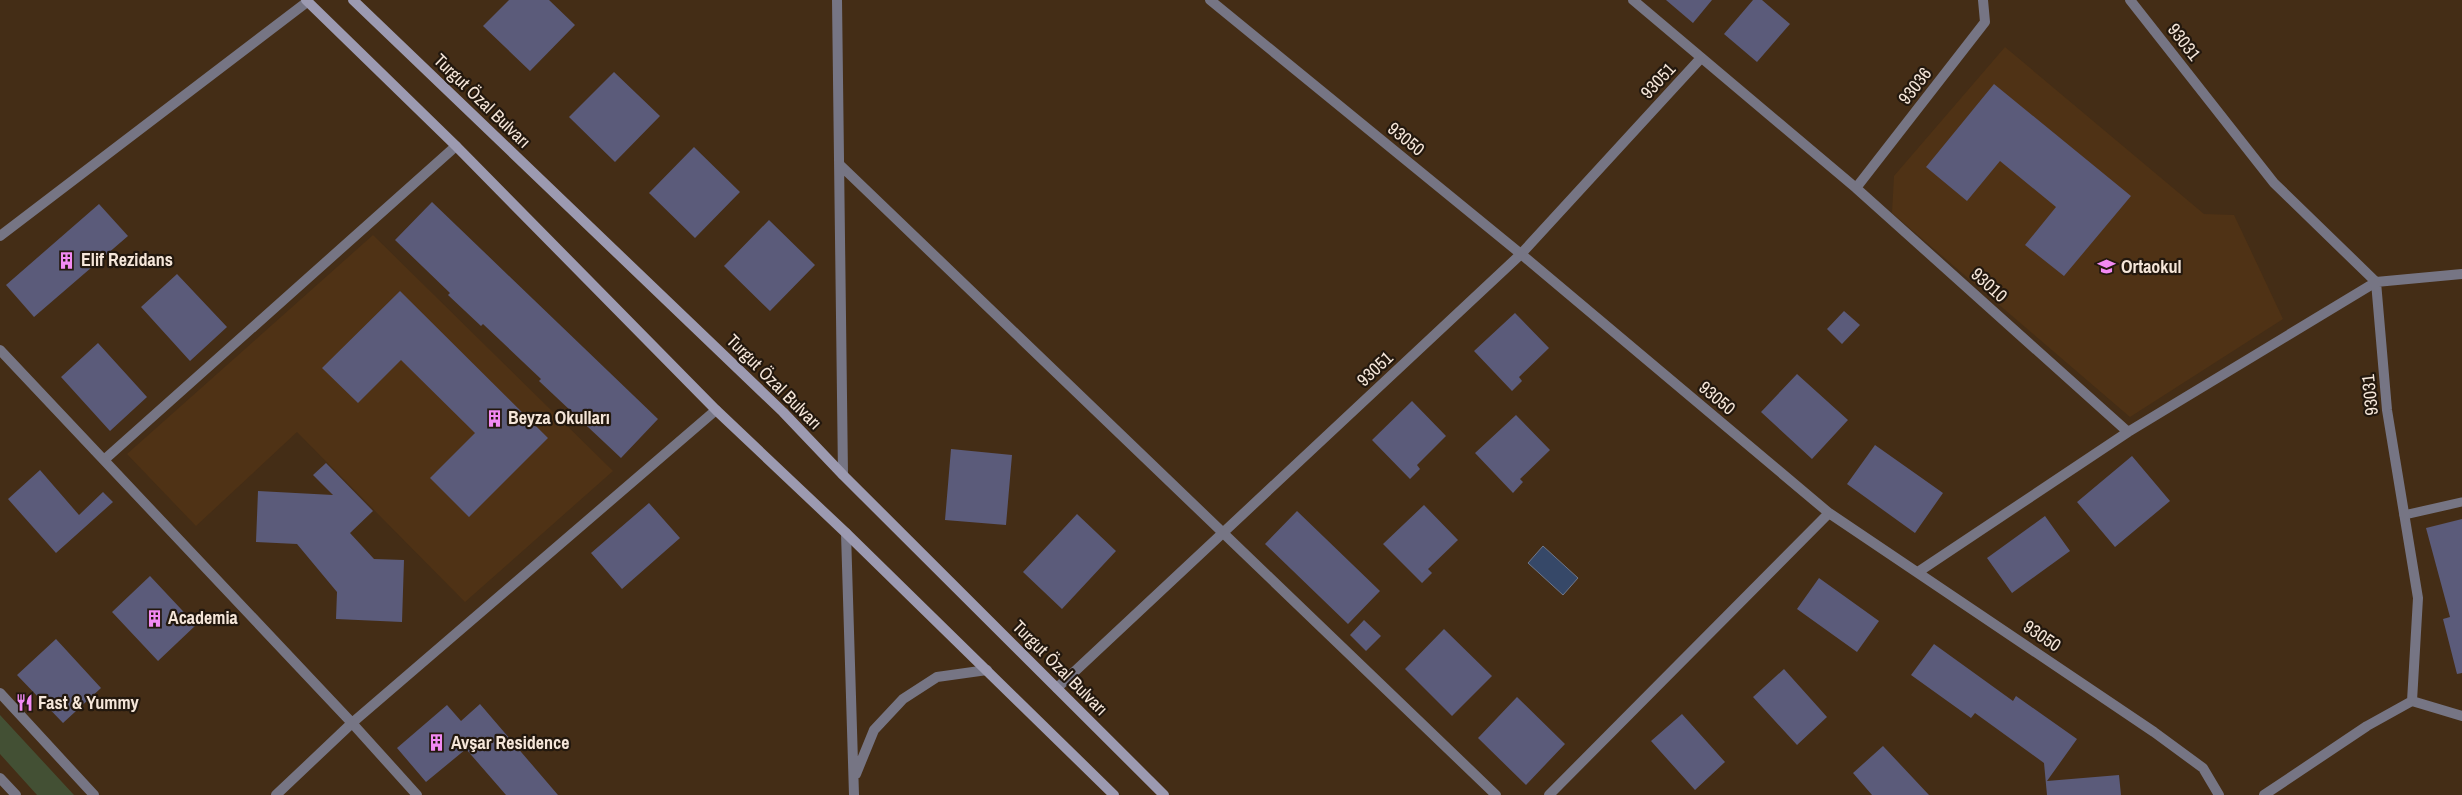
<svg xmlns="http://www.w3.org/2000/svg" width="2462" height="795" font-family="'Archivo Narrow',sans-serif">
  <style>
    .built { fill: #4f3215 }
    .green { fill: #435034 }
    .water { fill: #364868; stroke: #6f778a }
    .building { fill: #5b5b7a }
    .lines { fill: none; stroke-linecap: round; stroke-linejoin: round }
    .lane { stroke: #767584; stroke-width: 9 }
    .street { stroke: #767584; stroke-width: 10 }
    .secondary { stroke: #9c9ab1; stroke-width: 10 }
    .labels { text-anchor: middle; stroke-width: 4.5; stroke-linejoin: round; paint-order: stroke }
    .street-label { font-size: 18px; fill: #f5e6d9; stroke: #23180e }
    .poi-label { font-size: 18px; font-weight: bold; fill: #f5e6d9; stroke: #23180e; text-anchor: start }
  </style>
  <rect width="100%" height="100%" fill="#442d16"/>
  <!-- built -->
  <path class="built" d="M 2005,47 L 2204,214 L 2234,215 L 2283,319 L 2130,417 L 1892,213 L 1894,176 Z
    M 373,235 L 613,471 L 465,602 L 297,432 L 196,526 L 127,454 Z"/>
  <!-- green -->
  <path class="green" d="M 0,714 L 0,715 L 74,795 L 37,795 L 0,754 Z"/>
  <!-- water -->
  <path class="water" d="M 1543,546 L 1578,578 L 1563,595 L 1528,563 Z"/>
  <!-- building -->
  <path class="building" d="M 509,0 L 549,0 L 575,25 L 530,71 L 483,26 Z
    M 1666,0 L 1712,0 L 1693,23 Z
    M 1753,0 L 1762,0 L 1790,24 L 1757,62 L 1724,34 Z
    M 614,72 L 660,116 L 615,162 L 569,117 Z
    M 1994,84 L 2131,196 L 2064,276 L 2025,245 L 2056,207 L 2000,161 L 1967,201 L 1926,167 Z
    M 694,147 L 740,192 L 695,238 L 649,193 Z
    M 432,202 L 658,419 L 621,458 L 539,381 L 541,379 L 483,324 L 481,326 L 448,295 L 450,293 L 395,240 Z
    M 99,204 L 128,236 L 34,317 L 6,285 Z
    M 769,220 L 815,265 L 770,311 L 724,266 Z
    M 177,274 L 227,327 L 190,361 L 141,307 Z
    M 400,291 L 548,438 L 469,517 L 430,478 L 475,433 L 401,360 L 358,403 L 322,368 Z
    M 1844,311 L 1860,325 L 1842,344 L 1827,329 Z
    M 1515,313 L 1549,348 L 1519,377 L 1522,381 L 1512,391 L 1474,351 Z
    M 98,343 L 147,397 L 110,431 L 61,377 Z
    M 1797,374 L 1848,420 L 1812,459 L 1761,412 Z
    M 1412,401 L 1446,436 L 1417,465 L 1420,469 L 1410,479 L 1372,440 Z
    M 1516,415 L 1550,450 L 1520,479 L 1523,482 L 1513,493 L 1475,453 Z
    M 1875,445 L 1943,493 L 1915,533 L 1847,484 Z
    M 951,449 L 1012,455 L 1006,525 L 945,520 Z
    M 2132,456 L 2170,501 L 2115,547 L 2077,502 Z
    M 326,463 L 373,511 L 350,533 L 374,559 L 404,560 L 402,622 L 336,619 L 337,592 L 297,544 L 256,542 L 258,491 L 333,495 L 313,475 Z
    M 40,470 L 79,515 L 103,492 L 113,502 L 56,553 L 8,499 Z
    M 649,503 L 680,538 L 622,589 L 591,553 Z
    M 1424,505 L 1458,540 L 1428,569 L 1432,573 L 1422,583 L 1383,544 Z
    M 1297,511 L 1380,591 L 1348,624 L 1265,544 Z
    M 1077,514 L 1116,551 L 1062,609 L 1023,572 Z
    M 2045,516 L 2070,551 L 2012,593 L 1987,558 Z
    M 2462,519 L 2462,673 L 2457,674 L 2443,619 L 2450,617 L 2426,528 Z
    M 150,576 L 196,625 L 158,661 L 112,612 Z
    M 1819,578 L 1879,621 L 1857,652 L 1797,609 Z
    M 1364,620 L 1381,636 L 1366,651 L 1350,635 Z
    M 1444,629 L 1492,676 L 1452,716 L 1405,669 Z
    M 56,639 L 101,688 L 63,723 L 17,675 Z
    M 1934,644 L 2013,701 L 2016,696 L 2077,739 L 2047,781 L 2119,775 L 2121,795 L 2047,795 L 2044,763 L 1975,713 L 1971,718 L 1911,675 Z
    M 1784,669 L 1827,717 L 1797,745 L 1753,697 Z
    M 1517,697 L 1565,744 L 1526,785 L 1478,738 Z
    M 480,704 L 558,795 L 506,795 L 466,749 L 426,782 L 397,748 L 447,705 L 461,721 Z
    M 1682,714 L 1725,762 L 1695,790 L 1651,741 Z
    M 1883,746 L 1929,795 L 1872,795 L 1853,773 Z"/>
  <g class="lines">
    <!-- lane -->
    <path class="lane" d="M 2404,515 L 2462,502"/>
    <!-- street -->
    <path class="street" d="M 837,0 L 843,475
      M 1210,0 L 1521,254 L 1829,513 L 2154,732 L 2203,768 L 2219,795
      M 1633,0 L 1856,188 L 2128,432 L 1918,572
      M 2130,0 L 2274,183 L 2376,282 L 2387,410 L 2418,598 L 2412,701 L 2367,726 L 2264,795
      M 839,164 L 1496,795
      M 1856,188 L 1985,22 L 1983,0
      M 0,236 L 307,2
      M 0,350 L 352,723 L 716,410
      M 2128,432 L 2376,282 L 2462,274
      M 104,460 L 456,146
      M 846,533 L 854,795
      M 1057,688 L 1521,254 L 1701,58
      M 0,693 L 94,795
      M 2412,701 L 2462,716
      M 856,774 L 874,730 L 903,699 L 937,677 L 987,670
      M 0,778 L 16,795
      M 276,795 L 352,723 L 417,795
      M 1549,795 L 1829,513"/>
    <!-- secondary -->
    <path class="secondary" d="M 306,0 L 456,146 L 716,410 L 846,533 L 1114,795
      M 353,0 L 783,412 L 843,475 L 1164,795"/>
  </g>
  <!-- icons -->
  <defs>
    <symbol id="building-bare" viewBox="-9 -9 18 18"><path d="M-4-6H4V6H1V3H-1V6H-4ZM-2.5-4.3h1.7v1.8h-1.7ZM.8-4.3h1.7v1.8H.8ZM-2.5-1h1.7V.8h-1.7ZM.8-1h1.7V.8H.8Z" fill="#f28af3" stroke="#23180e" stroke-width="2.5" paint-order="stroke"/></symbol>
    <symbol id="school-bare" viewBox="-9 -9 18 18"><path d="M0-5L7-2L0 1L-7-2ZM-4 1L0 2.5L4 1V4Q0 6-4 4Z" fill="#f28af3" stroke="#23180e" stroke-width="2.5" paint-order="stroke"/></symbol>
    <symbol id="restaurant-bare" viewBox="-9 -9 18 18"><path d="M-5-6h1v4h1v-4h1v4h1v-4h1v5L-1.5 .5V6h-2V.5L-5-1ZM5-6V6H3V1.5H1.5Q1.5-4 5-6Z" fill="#f28af3" stroke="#23180e" stroke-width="2.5" paint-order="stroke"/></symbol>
  </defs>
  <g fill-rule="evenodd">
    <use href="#building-bare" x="54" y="248" width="25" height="25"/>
    <use href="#school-bare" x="2094" y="254" width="25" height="25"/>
    <use href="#building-bare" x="482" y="406" width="25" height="25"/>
    <use href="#building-bare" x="142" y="606" width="25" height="25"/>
    <use href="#restaurant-bare" x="12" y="690" width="25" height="25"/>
    <use href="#building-bare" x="424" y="730" width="25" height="25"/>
  </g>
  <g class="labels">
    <!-- street labels -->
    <g class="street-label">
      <text transform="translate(2184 42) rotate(52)" y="6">93031</text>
      <text transform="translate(1658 81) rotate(-47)" y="6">93051</text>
      <text transform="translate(1915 86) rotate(-52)" y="6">93036</text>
      <text transform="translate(482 101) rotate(44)" y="6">Turgut Özal Bulvarı</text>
      <text transform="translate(1406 139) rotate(39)" y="6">93050</text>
      <text transform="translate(1989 285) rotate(42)" y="6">93010</text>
      <text transform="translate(1375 369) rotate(-43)" y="6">93051</text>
      <text transform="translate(774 382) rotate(45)" y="6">Turgut Özal Bulvarı</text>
      <text transform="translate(2370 395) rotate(-96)" y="6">93031</text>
      <text transform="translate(1717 398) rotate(40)" y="6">93050</text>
      <text transform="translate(2042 636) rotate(34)" y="6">93050</text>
      <text transform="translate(1060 668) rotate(45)" y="6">Turgut Özal Bulvarı</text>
    </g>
    <!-- poi labels -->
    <g class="poi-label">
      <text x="81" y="266">Elif Rezidans</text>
      <text x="2121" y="273">Ortaokul</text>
      <text x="508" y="424">Beyza Okulları</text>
      <text x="168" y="624">Academia</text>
      <text x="38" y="709">Fast &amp; Yummy</text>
      <text x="451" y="749">Avşar Residence</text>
    </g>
  </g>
</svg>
